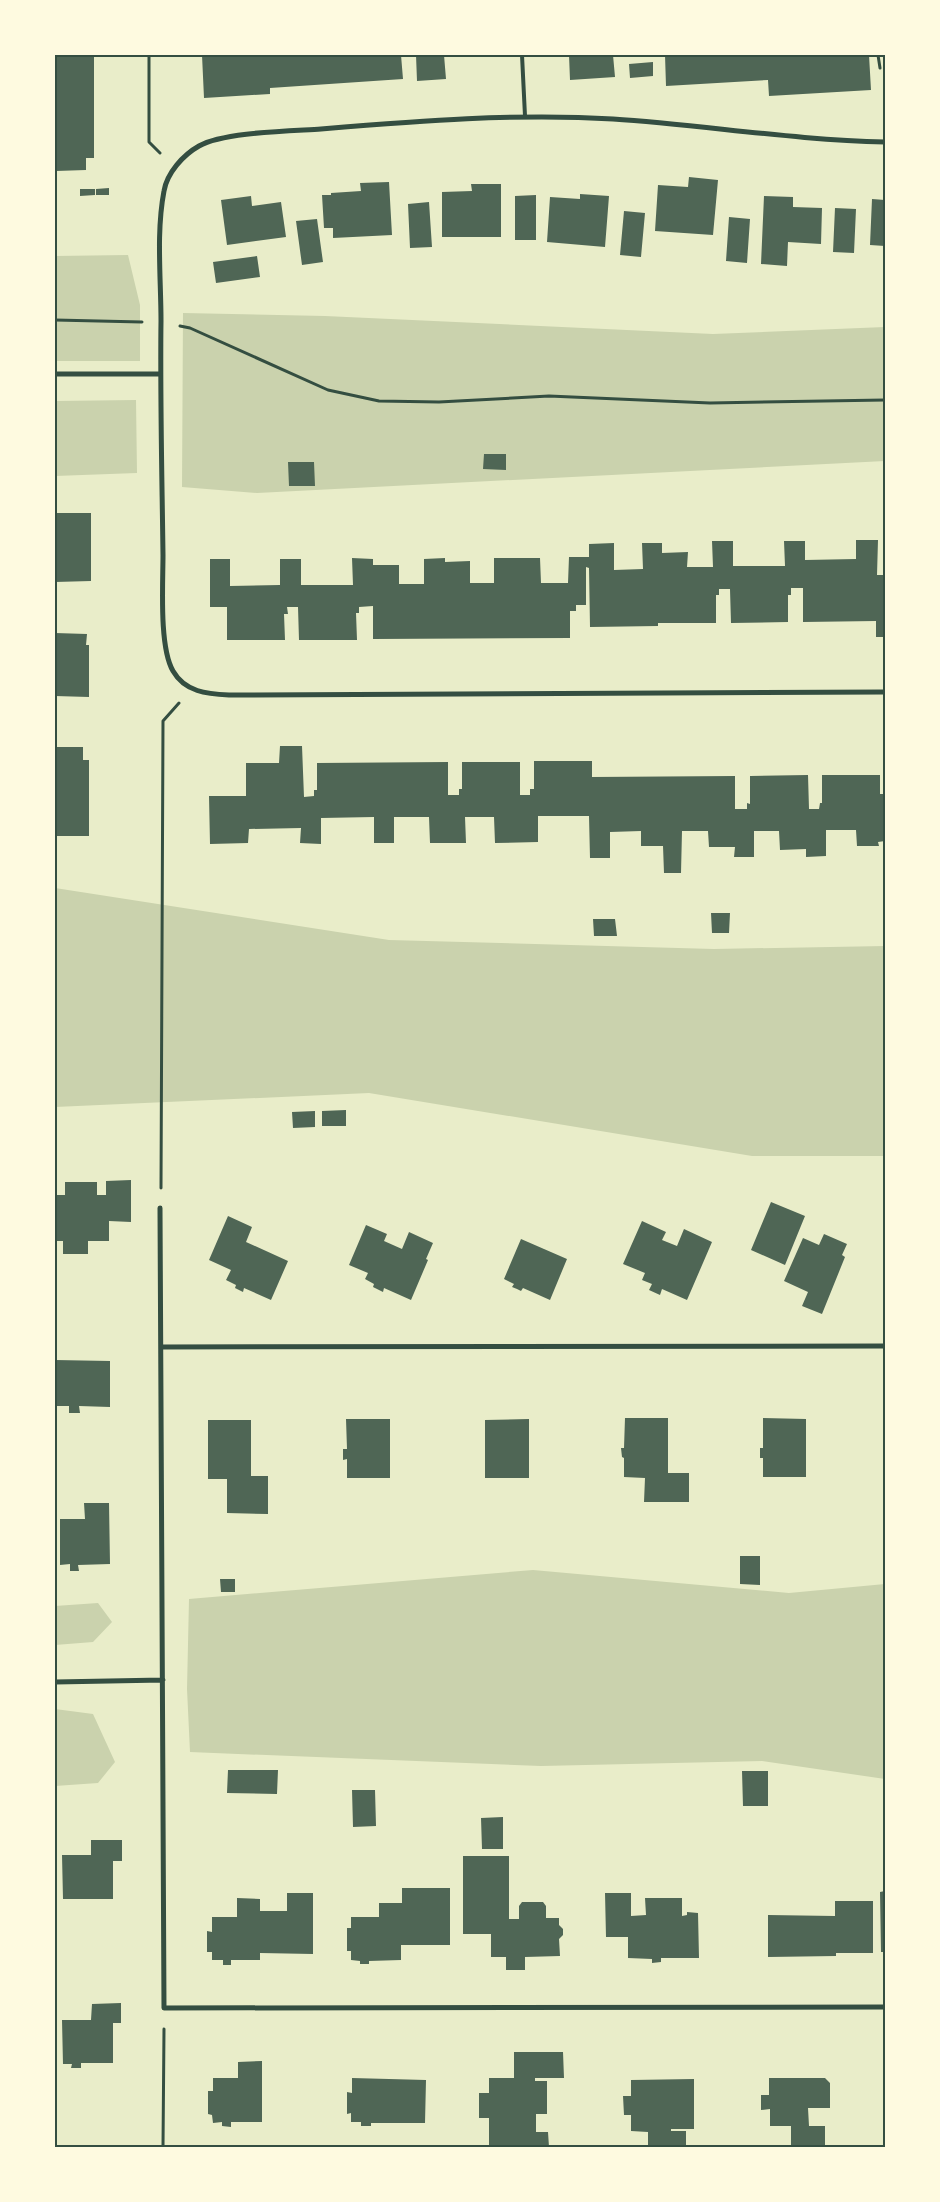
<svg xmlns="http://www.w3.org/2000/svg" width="940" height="2202" font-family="'Fira Sans',sans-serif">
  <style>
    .green { fill: #cad2ad }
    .building { fill: #4f6655 }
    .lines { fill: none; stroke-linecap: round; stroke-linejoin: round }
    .path { stroke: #344e41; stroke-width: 3 }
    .service { stroke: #344e41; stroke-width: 4 }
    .minor { stroke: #344e41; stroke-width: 5 }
    .neatline { fill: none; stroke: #344e41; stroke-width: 2 }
  </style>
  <rect width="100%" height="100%" fill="#e9edc9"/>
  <!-- green -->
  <path class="green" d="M 128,255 L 140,305 L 140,361 L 55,361 L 55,256 Z
    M 183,313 L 325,316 L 713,334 L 885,327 L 885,461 L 257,493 L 182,487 Z
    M 136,400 L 137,473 L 55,476 L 55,401 Z
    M 55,888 L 389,940 L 714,949 L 885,946 L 885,1156 L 752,1156 L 369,1093 L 55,1107 Z
    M 533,1570 L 789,1593 L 885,1584 L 885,1779 L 762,1761 L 541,1766 L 190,1752 L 187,1689 L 189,1599 Z
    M 98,1603 L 112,1622 L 93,1642 L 55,1645 L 55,1606 Z
    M 55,1709 L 93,1714 L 115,1762 L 98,1783 L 55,1786 Z"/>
  <!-- building -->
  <path class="building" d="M 55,55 L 94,55 L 94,158 L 86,158 L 86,170 L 56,171 Z
    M 202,55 L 401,55 L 403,79 L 270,88 L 270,94 L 204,98 Z
    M 416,55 L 444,55 L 446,79 L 417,81 Z
    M 569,55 L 613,55 L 615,77 L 570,80 Z
    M 665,55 L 869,55 L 871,90 L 769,96 L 768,80 L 666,86 Z
    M 653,62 L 653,76 L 630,78 L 629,64 Z
    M 689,177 L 718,180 L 713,235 L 655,231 L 658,185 L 688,187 Z
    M 389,182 L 392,235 L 333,238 L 333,228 L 324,228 L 322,195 L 331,195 L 331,193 L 361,191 L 360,183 Z
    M 471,184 L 501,184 L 501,237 L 442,237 L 442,192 L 472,191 Z
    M 109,188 L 109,195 L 96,195 L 96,189 Z
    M 80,189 L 95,189 L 95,195 L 80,196 Z
    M 580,194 L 609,196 L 605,247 L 547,242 L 550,197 L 580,199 Z
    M 536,195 L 536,240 L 515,240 L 515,196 Z
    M 251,196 L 252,206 L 281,202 L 286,237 L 227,245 L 221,200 Z
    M 764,196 L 793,197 L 793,207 L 822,208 L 821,244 L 788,242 L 787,266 L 761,264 Z
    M 872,199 L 885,200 L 885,246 L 870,245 Z
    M 429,202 L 432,247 L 410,248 L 408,204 Z
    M 835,208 L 856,209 L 854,253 L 833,252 Z
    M 624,211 L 645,213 L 641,257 L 620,255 Z
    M 729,217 L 750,219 L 747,263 L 726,261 Z
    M 317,219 L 323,262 L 302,265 L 296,221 Z
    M 257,256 L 260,277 L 216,283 L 213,262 Z
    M 484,454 L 506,454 L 506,470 L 483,469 Z
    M 288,462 L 314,462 L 315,486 L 289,486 Z
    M 55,513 L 91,513 L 91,581 L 55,582 Z
    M 856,540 L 878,540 L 877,575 L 885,575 L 885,637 L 876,637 L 876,621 L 803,622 L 803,588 L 791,588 L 791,595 L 788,595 L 788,622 L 731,623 L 730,589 L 719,589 L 719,595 L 716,595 L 716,623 L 658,623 L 658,626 L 590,627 L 589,568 L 586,567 L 586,605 L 576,605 L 576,611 L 570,611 L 570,638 L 373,639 L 373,606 L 359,607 L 359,613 L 356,613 L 357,640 L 299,640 L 298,607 L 287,607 L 288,614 L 284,614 L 285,640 L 227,640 L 227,607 L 210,607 L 210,559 L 230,559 L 230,586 L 280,585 L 280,559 L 301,559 L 301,585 L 353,585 L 352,558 L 373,559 L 373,565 L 399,565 L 399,584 L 424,584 L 424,559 L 445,558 L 445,562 L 470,561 L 470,583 L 494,583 L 494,558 L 540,558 L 541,583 L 568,583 L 569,557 L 589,557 L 589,544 L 614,543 L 614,570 L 643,569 L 642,543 L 662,543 L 662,553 L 688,552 L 687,567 L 713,567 L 712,541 L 733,541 L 733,566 L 785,566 L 784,541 L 805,541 L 805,560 L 856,559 Z
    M 55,633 L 87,634 L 86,645 L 89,645 L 89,697 L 55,696 Z
    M 280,746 L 302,746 L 304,797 L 314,796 L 314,790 L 317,790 L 317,763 L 448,762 L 448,795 L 459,795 L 459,789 L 462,789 L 462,762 L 520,762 L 520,795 L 530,795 L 530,789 L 534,789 L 534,761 L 592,761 L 592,777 L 735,776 L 735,809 L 747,809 L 747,803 L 750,804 L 750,776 L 808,775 L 809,809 L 819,809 L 820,803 L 822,803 L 822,775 L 880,775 L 880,794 L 885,794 L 885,841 L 878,842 L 879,846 L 857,846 L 856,830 L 826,830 L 826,856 L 806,857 L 806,849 L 780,850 L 779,831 L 754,831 L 754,857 L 734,857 L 735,847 L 709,847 L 708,831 L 682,831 L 681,873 L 664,873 L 663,846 L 641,846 L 641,831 L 610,832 L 610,858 L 590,858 L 589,816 L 538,816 L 538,842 L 495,843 L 494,817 L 465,817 L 466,843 L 430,843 L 429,817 L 394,817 L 394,843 L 374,843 L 374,817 L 321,818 L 321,844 L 300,843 L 301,828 L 249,829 L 248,843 L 210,844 L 209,796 L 246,796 L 246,763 L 279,763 Z
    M 55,747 L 83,747 L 83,760 L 89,760 L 89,836 L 55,836 Z
    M 711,913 L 730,913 L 729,933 L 712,933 Z
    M 593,919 L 615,919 L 617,936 L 594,936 Z
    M 346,1110 L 346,1126 L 322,1126 L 322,1111 Z
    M 315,1111 L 315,1127 L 293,1128 L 292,1112 Z
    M 131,1180 L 131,1222 L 109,1221 L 109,1241 L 88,1241 L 88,1254 L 63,1254 L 63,1241 L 55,1241 L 55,1195 L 65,1195 L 65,1182 L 97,1182 L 97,1195 L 106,1195 L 106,1181 Z
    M 771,1202 L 805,1216 L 785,1265 L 751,1250 Z
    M 228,1216 L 252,1227 L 246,1242 L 288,1261 L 271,1300 L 244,1288 L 243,1292 L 235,1288 L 236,1285 L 226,1280 L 231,1270 L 209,1260 Z
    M 642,1221 L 666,1232 L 662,1240 L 677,1246 L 684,1229 L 712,1242 L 687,1300 L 662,1289 L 660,1295 L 649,1290 L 652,1284 L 642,1280 L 645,1273 L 623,1264 Z
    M 366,1225 L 387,1234 L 384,1241 L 402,1249 L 409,1232 L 433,1243 L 426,1259 L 428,1260 L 411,1300 L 384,1288 L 383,1292 L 373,1287 L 374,1284 L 365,1279 L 368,1273 L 349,1265 Z
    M 824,1234 L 847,1244 L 842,1255 L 845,1257 L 822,1314 L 802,1306 L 808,1292 L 784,1281 L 803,1238 L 819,1245 Z
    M 521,1239 L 567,1259 L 550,1300 L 523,1288 L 521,1291 L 517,1289 L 512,1287 L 514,1284 L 504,1279 Z
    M 55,1360 L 110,1361 L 110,1407 L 79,1406 L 80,1413 L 69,1413 L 69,1406 L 55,1406 Z
    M 625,1418 L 668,1418 L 668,1473 L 689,1473 L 689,1502 L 644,1502 L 645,1478 L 624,1477 L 624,1458 L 622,1457 L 621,1448 L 624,1448 Z
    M 763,1418 L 806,1419 L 806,1477 L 763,1477 L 763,1458 L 760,1458 L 760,1448 L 763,1448 Z
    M 346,1419 L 390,1419 L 390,1478 L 347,1478 L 347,1459 L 343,1460 L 343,1449 L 347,1449 Z
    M 529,1419 L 529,1478 L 485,1478 L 485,1420 Z
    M 208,1420 L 251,1420 L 251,1476 L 268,1476 L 268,1514 L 227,1513 L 227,1479 L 208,1479 Z
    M 84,1503 L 109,1503 L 110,1564 L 78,1565 L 79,1571 L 70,1571 L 70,1564 L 60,1565 L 60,1519 L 85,1519 Z
    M 740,1556 L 760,1556 L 760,1585 L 740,1584 Z
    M 220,1579 L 235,1579 L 235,1592 L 221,1592 Z
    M 228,1770 L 278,1770 L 277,1794 L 227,1793 Z
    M 742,1771 L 768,1771 L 768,1806 L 743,1806 Z
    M 352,1790 L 375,1790 L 376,1826 L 353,1827 Z
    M 503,1817 L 503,1849 L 482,1849 L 481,1818 Z
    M 91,1840 L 122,1840 L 122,1861 L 113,1861 L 113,1899 L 63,1899 L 62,1855 L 91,1855 Z
    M 463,1856 L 509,1856 L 509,1919 L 519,1919 L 519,1906 L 522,1902 L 543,1902 L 546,1906 L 546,1918 L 559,1918 L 559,1925 L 563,1929 L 563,1935 L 559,1939 L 560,1956 L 525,1957 L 525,1970 L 506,1970 L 506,1957 L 491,1957 L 491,1934 L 463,1934 Z
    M 402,1888 L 450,1888 L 450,1945 L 401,1945 L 401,1960 L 369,1961 L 369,1964 L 360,1964 L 360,1961 L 351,1960 L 351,1951 L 347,1951 L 347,1928 L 351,1928 L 351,1917 L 379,1917 L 379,1903 L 402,1903 Z
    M 885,1891 L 885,1952 L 881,1952 L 880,1892 Z
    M 287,1893 L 313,1893 L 313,1954 L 260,1953 L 260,1960 L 231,1960 L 231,1965 L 223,1965 L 223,1960 L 212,1960 L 212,1952 L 207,1952 L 207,1931 L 212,1932 L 212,1917 L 237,1917 L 237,1898 L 260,1899 L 260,1911 L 287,1911 Z
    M 605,1893 L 631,1893 L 631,1916 L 646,1915 L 645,1898 L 682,1898 L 682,1916 L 687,1915 L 687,1912 L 698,1913 L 699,1958 L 661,1958 L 661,1962 L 652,1963 L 652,1959 L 628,1958 L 628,1937 L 606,1937 Z
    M 835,1901 L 873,1901 L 873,1953 L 836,1953 L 836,1956 L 768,1957 L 768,1915 L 835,1916 Z
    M 121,2003 L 121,2023 L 113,2023 L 113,2063 L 81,2063 L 81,2068 L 71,2068 L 72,2064 L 63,2064 L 62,2020 L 91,2020 L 92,2004 Z
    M 514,2052 L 563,2052 L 564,2078 L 535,2078 L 535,2081 L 547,2081 L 547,2114 L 536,2114 L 536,2132 L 548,2132 L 549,2147 L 489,2147 L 489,2118 L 479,2118 L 479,2093 L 489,2093 L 489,2078 L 514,2078 Z
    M 262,2061 L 262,2122 L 231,2122 L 231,2127 L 222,2126 L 222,2122 L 213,2123 L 212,2115 L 208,2114 L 208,2091 L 213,2091 L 213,2078 L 238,2078 L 238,2062 Z
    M 352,2078 L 426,2080 L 425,2123 L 371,2123 L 371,2126 L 361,2126 L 361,2122 L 351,2122 L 351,2113 L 347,2114 L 347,2092 L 352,2093 Z
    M 769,2078 L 825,2078 L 830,2083 L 830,2108 L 808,2108 L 809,2126 L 825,2126 L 825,2147 L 791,2147 L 791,2126 L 770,2126 L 770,2109 L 761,2110 L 761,2095 L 769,2095 Z
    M 694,2079 L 694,2129 L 671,2129 L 671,2131 L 686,2131 L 686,2147 L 648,2147 L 648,2132 L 631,2131 L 631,2115 L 624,2115 L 623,2096 L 631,2096 L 631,2080 Z"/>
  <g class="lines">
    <!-- path -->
    <path class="path" d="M 149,55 L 149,142 L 160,153
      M 878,55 L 880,68
      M 55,320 L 142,322
      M 180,326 L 190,328 L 328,390 L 379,401 L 439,402 L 549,396 L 710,403 L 885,400
      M 161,1188 L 163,721 L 179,703
      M 163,2147 L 164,2029"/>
    <!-- service -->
    <path class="service" d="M 522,55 L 525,116"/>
    <!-- minor -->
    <path class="minor" d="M 885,142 C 794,140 704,125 613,119 C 516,113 418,121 321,129 C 291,131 223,132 199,146 C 183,155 167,173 164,191 C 156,233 161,278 161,321 C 160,399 162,477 163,555 C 163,584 159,647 173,671 C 185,692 207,694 229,695 L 885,692
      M 55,374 L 160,374
      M 160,1208 L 164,2008 L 885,2007
      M 162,1347 L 885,1346
      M 55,1682 L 163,1680"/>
  </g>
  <!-- border -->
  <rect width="940" height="2202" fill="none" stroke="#fefae0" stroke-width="112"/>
  <rect x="56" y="56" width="828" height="2090" class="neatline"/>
</svg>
